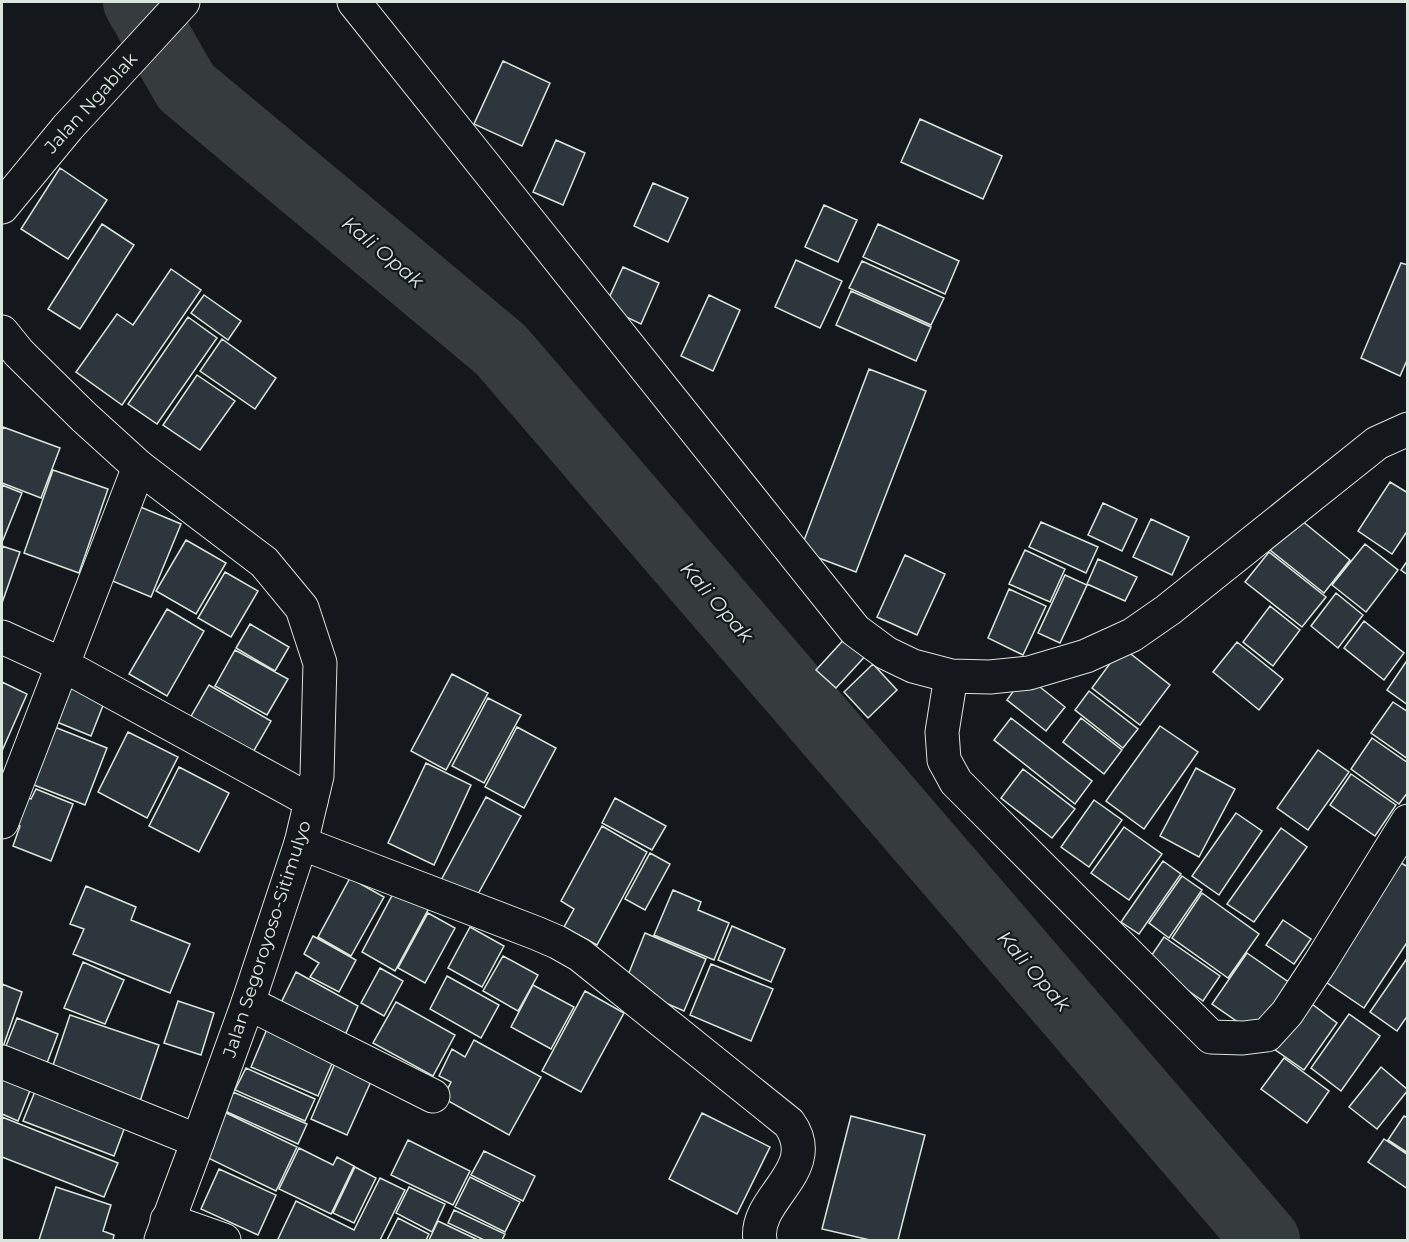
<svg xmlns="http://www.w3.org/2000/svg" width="1409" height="1242" font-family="Montserrat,sans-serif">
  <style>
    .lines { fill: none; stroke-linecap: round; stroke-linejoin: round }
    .river { stroke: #363b3e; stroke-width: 68 }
    .building { fill: #2c363c; stroke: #d8e6dc; stroke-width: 1.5 }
    .minor-casing { stroke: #d8e6dc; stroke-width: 35 }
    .major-casing { stroke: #d8e6dc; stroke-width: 35 }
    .minor { stroke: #14181c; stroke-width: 33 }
    .major { stroke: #14181c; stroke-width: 33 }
    .labels { text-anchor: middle; stroke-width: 4.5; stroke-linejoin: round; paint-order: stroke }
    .street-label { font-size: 18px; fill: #d8e6dc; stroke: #14181c }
    .water-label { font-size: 20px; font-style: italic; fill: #d8e6dc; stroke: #14181c }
  </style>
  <rect width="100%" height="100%" fill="#14181c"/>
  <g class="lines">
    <!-- river -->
    <path class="river" d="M 137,2 L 186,87 L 501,350 L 1266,1240"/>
  </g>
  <!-- building -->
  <path class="building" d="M 503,61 L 550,83 L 522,146 L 474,124 Z
    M 920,119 L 1002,156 L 983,199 L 901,162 Z
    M 556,140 L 585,153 L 563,205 L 533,192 Z
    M 60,168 L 107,200 L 68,259 L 21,229 Z
    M 653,183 L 688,198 L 668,242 L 634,226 Z
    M 824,205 L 857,220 L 838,262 L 805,247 Z
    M 102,224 L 134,245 L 80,329 L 48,309 Z
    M 878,224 L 959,261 L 945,294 L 863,257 Z
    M 796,260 L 842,281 L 820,328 L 775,307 Z
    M 862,261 L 944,298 L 931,325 L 849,288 Z
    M 1401,263 L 1408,265 L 1408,358 L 1400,376 L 1361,358 Z
    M 623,267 L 659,283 L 641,324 L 605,307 Z
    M 171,269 L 201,290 L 122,405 L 76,372 L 117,314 L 133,325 Z
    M 851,291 L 931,327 L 916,361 L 836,325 Z
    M 204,295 L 241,321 L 228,340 L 191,313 Z
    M 709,295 L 740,310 L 713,371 L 681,356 Z
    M 188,317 L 217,338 L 157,424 L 128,404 Z
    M 222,339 L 276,378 L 255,409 L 200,371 Z
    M 869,369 L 926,391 L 856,572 L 800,551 Z
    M 197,375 L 235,401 L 200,450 L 163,425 Z
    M 3,427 L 60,448 L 41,498 L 2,483 L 2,431 Z
    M 53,470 L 108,489 L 79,573 L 24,553 Z
    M 1390,482 L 1408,493 L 1408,530 L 1392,554 L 1358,531 Z
    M 2,485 L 22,493 L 3,540 L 2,540 Z
    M 131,503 L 181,524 L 151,597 L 98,575 L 119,563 L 129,538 L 118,533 Z
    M 1103,503 L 1137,519 L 1122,551 L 1088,535 Z
    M 1296,516 L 1350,560 L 1324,593 L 1270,550 Z
    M 1151,519 L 1189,537 L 1172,575 L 1133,557 Z
    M 1041,522 L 1098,547 L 1086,573 L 1029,547 Z
    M 186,540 L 226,563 L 196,614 L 156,591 Z
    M 1365,544 L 1398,570 L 1366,612 L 1332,585 Z
    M 2,546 L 20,552 L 2,603 Z
    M 1025,550 L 1065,569 L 1050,602 L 1009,584 Z
    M 1269,552 L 1326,597 L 1302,627 L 1245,582 Z
    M 905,555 L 945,574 L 917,635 L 877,617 Z
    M 1098,559 L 1137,577 L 1125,601 L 1087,584 Z
    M 1408,560 L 1408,575 L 1401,570 Z
    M 225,572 L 258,591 L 231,637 L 198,618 Z
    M 1065,575 L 1087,585 L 1060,643 L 1038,633 Z
    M 1009,589 L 1046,606 L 1023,655 L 988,638 Z
    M 1336,593 L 1363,615 L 1338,648 L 1311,626 Z
    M 1270,606 L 1300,630 L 1273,666 L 1243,642 Z
    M 167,609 L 204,631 L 167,696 L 129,674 Z
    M 1364,621 L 1404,653 L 1384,680 L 1344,648 Z
    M 250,624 L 289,647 L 275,671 L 236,648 Z
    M 849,634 L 869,652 L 836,688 L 816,670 Z
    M 1237,642 L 1283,679 L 1259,710 L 1213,672 Z
    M 1122,647 L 1170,685 L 1140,725 L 1092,688 Z
    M 235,650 L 288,679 L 267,715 L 215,686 Z
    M 1408,659 L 1408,705 L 1387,690 Z
    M 873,664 L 897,690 L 868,718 L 844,692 Z
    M 452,674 L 488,693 L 446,770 L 411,751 Z
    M 1025,675 L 1065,707 L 1046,731 L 1007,700 Z
    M 2,682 L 27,694 L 2,751 Z
    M 67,682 L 106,698 L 91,736 L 52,720 Z
    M 209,685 L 271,721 L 248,761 L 186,725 Z
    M 1089,691 L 1138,729 L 1123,748 L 1075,710 Z
    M 488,698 L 521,715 L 484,783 L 452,766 Z
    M 1393,702 L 1408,712 L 1408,759 L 1371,733 Z
    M 1011,718 L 1092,781 L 1075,804 L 994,740 Z
    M 1081,718 L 1122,750 L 1104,774 L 1063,742 Z
    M 52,726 L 107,748 L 85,805 L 29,783 Z
    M 1160,726 L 1198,752 L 1144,829 L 1106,801 Z
    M 517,727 L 556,748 L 524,808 L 485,787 Z
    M 128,732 L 178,757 L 147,818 L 98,792 Z
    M 1372,738 L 1408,763 L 1408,792 L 1399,804 L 1351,769 Z
    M 1318,750 L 1349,772 L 1308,830 L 1277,808 Z
    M 426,763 L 471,785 L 434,865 L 388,843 Z
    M 179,767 L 229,793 L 199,852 L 149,826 Z
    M 1196,768 L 1235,789 L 1199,857 L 1160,836 Z
    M 1023,769 L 1075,809 L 1052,838 L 1001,798 Z
    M 1351,774 L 1396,805 L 1375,836 L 1330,805 Z
    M 36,789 L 73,804 L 51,861 L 13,846 L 20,826 L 6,821 L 17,793 L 31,799 Z
    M 486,797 L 521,816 L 473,903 L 439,884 Z
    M 615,798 L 666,826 L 652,850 L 602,823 Z
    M 1094,800 L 1122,820 L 1089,867 L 1061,847 Z
    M 1236,813 L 1262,831 L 1219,895 L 1192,876 Z
    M 602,826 L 647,852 L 597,945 L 564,927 L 574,909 L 561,901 Z
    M 1124,827 L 1162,854 L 1129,900 L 1091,873 Z
    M 1281,828 L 1307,847 L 1254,922 L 1227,904 Z
    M 650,853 L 670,864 L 645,910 L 625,899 Z
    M 1396,860 L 1408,867 L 1408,941 L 1364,1008 L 1320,978 Z
    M 1163,861 L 1181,874 L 1139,934 L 1121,922 Z
    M 1182,876 L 1202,890 L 1169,938 L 1149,923 Z
    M 350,878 L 384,897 L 351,956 L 318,937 Z
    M 86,886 L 136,907 L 131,920 L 190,944 L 170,993 L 73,954 L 84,929 L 70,924 Z
    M 395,890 L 429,908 L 395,971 L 362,952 Z
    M 673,890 L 701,902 L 698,910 L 729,923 L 714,960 L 654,935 Z
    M 1202,893 L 1259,934 L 1228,978 L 1172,938 Z
    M 428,913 L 455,928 L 425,983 L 398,968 Z
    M 1283,920 L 1311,939 L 1294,964 L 1266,945 Z
    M 732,926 L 785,949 L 771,982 L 718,960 Z
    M 470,927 L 504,946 L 482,987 L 448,968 Z
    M 645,933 L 706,959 L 684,1011 L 624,985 Z
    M 313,936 L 356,960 L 339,992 L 310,977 L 319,963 L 304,954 Z
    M 1164,937 L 1220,976 L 1203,1001 L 1147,962 Z
    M 1247,953 L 1290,983 L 1255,1034 L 1212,1004 Z
    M 503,956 L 538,975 L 518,1011 L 483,991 Z
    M 1408,957 L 1408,1015 L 1397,1031 L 1370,1012 Z
    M 83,962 L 124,980 L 105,1024 L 64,1008 Z
    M 711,964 L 773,989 L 751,1041 L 690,1015 Z
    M 380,968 L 403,981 L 384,1016 L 361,1003 Z
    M 296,972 L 358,1006 L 342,1042 L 277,1011 Z
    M 447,976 L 499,1005 L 481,1038 L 430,1009 Z
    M 2,984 L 22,992 L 2,1050 Z
    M 533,985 L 574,1007 L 551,1049 L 511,1027 Z
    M 585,991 L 624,1013 L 581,1092 L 542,1071 Z
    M 178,1001 L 214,1013 L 201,1055 L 164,1043 Z
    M 1308,1001 L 1337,1023 L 1304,1070 L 1274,1049 Z
    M 396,1002 L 455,1035 L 433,1076 L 373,1043 Z
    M 1349,1014 L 1380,1036 L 1341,1091 L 1311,1068 Z
    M 70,1015 L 159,1045 L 138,1107 L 49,1077 Z
    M 17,1018 L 58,1034 L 47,1063 L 6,1046 Z
    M 267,1029 L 334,1059 L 318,1096 L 251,1067 Z
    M 474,1040 L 541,1077 L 509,1135 L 443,1098 L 451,1082 L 439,1076 L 452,1049 L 465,1057 Z
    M 1284,1058 L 1329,1091 L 1307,1123 L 1261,1089 Z
    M 336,1061 L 373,1077 L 347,1135 L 311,1119 Z
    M 1381,1067 L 1408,1090 L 1377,1129 L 1349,1107 Z
    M 246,1068 L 315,1099 L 305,1121 L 235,1090 Z
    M 2,1076 L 31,1088 L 18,1121 L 2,1114 Z
    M 36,1089 L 126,1124 L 114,1156 L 23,1121 Z
    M 233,1092 L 307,1124 L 298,1144 L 225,1111 Z
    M 222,1111 L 297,1147 L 276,1191 L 202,1155 Z
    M 702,1113 L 770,1147 L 737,1214 L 669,1179 Z
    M 851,1116 L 925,1135 L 898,1240 L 870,1240 L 822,1229 Z
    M 1404,1116 L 1408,1118 L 1408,1153 L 1388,1140 Z
    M 2,1117 L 118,1163 L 104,1197 L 2,1157 Z
    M 1384,1139 L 1408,1155 L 1408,1189 L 1368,1162 Z
    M 408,1140 L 470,1171 L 453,1205 L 391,1175 Z
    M 299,1148 L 333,1165 L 337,1157 L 354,1166 L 331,1214 L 279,1189 Z
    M 484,1151 L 535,1176 L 523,1201 L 471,1175 Z
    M 355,1167 L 376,1178 L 354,1223 L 333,1213 Z
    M 219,1169 L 276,1195 L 258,1235 L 201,1209 Z
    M 470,1177 L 520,1202 L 505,1232 L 455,1207 Z
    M 380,1178 L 405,1190 L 380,1240 L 281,1240 L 278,1239 L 296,1201 L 354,1230 Z
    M 56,1187 L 111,1205 L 103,1231 L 114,1235 L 113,1240 L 39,1240 Z
    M 409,1187 L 445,1204 L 432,1232 L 396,1213 Z
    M 454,1210 L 505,1234 L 502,1240 L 484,1240 L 448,1223 Z
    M 398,1218 L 429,1234 L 426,1240 L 387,1240 Z
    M 438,1221 L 478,1240 L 429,1240 Z"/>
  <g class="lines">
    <defs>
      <path id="minor" d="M 354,2 L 855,630 L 886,653 L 913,666 L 951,676 L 990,677 L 1029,673 L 1086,656 L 1132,635 L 1168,610 L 1377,443 L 1408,429
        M 2,207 L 68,127 L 183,2
        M 2,637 L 63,665 L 311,801
        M 951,676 L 942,732 L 944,760 L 956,782 L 1211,1037 L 1243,1038 L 1267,1035 L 1287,1013 L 1320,963 L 1408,821
        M 2,822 L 139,467
        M 301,843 L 536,933 L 557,942 L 580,955 L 789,1123 C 823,1170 753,1198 760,1240
        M 248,1003 L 433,1096
        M 2,1062 L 198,1141
        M 167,1220 L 224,1240"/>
      <path id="major" d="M 2,332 L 19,353 L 84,417 L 139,467 L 264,562 L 302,608 L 320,663 L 317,776 L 301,843 L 248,1003 L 198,1141 L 161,1240"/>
    </defs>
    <!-- minor casing -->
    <use href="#minor" class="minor-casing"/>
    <!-- major casing -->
    <use href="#major" class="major-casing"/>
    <!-- minor -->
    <use href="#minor" class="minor"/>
    <!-- major -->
    <use href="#major" class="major"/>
  </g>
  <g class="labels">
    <!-- street labels -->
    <g class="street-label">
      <text transform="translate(91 103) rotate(-48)" y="6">Jalan Ngablak</text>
      <text transform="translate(267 939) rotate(-72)" y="6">Jalan Segoroyoso-Sitimulyo</text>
    </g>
    <!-- water labels -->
    <g class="water-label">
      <text transform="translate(383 252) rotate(40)" y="7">Kali Opak</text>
      <text transform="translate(717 602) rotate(49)" y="7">Kali Opak</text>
      <text transform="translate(1034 971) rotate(49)" y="7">Kali Opak</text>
    </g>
  </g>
  <!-- border -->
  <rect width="1409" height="1242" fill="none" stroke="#d8e6dc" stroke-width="6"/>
</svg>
